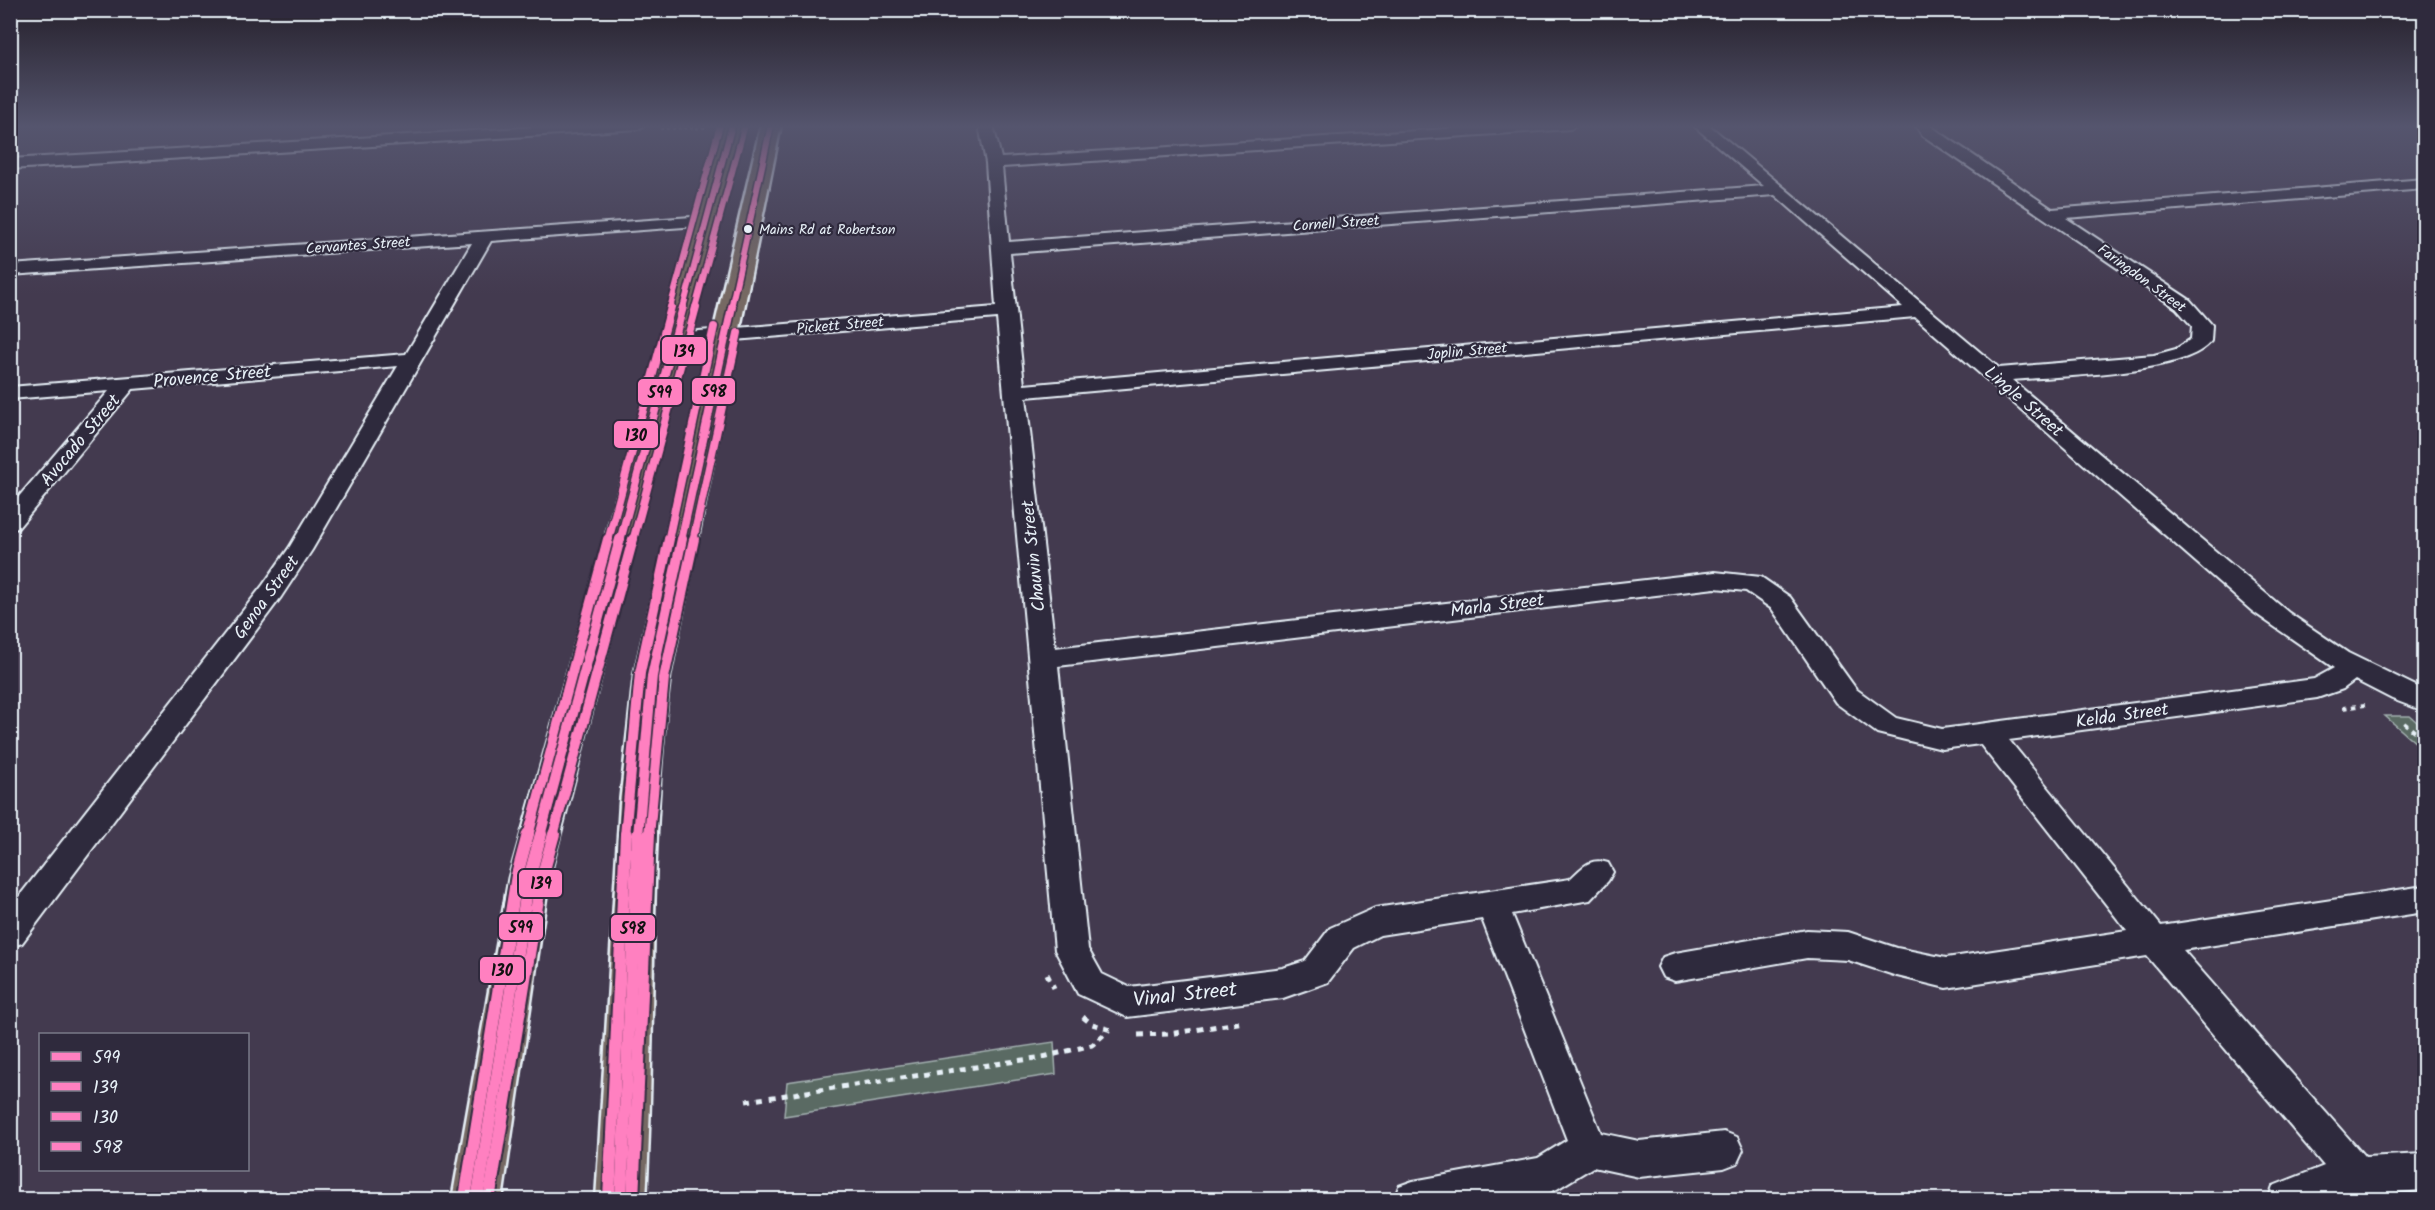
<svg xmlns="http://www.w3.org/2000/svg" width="2435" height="1210" font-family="Kalam,sans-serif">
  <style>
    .green { fill: #5a6b63; stroke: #a1aeae; stroke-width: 1.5 }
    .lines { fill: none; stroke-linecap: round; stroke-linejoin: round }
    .minor-casing { stroke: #e8f1f8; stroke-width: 4 }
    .primary-casing { stroke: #e8f1f8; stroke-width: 5 }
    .path-far2 { stroke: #e8f1f8; stroke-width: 2; stroke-dasharray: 3 3; stroke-linecap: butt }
    .path-far1 { stroke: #e8f1f8; stroke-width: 4; stroke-dasharray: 4.5 4.5; stroke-linecap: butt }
    .path { stroke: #e8f1f8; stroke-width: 5; stroke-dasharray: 6 6; stroke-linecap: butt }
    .minor { fill: #2f2a3d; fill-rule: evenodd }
    .primary { fill: #766964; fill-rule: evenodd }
    .bus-1-far3-casing { stroke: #2f2a3d; stroke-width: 9 }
    .bus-1-far2-casing { stroke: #2f2a3d; stroke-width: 11 }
    .bus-1-far1-casing { stroke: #2f2a3d; stroke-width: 14 }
    .bus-1-casing { stroke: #2f2a3d; stroke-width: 16 }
    .bus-2-far3-casing { stroke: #2f2a3d; stroke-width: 9 }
    .bus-2-far2-casing { stroke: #2f2a3d; stroke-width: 11 }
    .bus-2-far1-casing { stroke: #2f2a3d; stroke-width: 14 }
    .bus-2-casing { stroke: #2f2a3d; stroke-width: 16 }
    .bus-3-far3-casing { stroke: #2f2a3d; stroke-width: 9 }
    .bus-3-far2-casing { stroke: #2f2a3d; stroke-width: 11 }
    .bus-3-far1-casing { stroke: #2f2a3d; stroke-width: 14 }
    .bus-3-casing { stroke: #2f2a3d; stroke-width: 16 }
    .bus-4-far3-casing { stroke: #2f2a3d; stroke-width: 9 }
    .bus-4-far2-casing { stroke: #2f2a3d; stroke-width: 11 }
    .bus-4-far1-casing { stroke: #2f2a3d; stroke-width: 14 }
    .bus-4-casing { stroke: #2f2a3d; stroke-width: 16 }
    .bus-1-far3 { stroke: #ff80c0; stroke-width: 6 }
    .bus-1-far2 { stroke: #ff80c0; stroke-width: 8 }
    .bus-1-far1 { stroke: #ff80c0; stroke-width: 10 }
    .bus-1 { stroke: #ff80c0; stroke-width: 12 }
    .bus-2-far3 { stroke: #ff80c0; stroke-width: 6 }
    .bus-2-far2 { stroke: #ff80c0; stroke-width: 8 }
    .bus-2-far1 { stroke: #ff80c0; stroke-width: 10 }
    .bus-2 { stroke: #ff80c0; stroke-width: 12 }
    .bus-3-far3 { stroke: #ff80c0; stroke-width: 6 }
    .bus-3-far2 { stroke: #ff80c0; stroke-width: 8 }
    .bus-3-far1 { stroke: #ff80c0; stroke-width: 10 }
    .bus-3 { stroke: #ff80c0; stroke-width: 12 }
    .bus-4-far3 { stroke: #ff80c0; stroke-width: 6 }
    .bus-4-far2 { stroke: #ff80c0; stroke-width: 8 }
    .bus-4-far1 { stroke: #ff80c0; stroke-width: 10 }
    .bus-4 { stroke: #ff80c0; stroke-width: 12 }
    .bus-dot { fill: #e8f1f8; stroke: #2f2a3d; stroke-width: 2 }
    .labels { text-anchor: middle; stroke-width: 4.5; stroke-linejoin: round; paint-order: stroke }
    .far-bus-label { font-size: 14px; fill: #e8f1f8; stroke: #2f2a3d; text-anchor: start }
    .far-street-label { font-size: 15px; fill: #e8f1f8; stroke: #2f2a3d }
    .street-label { font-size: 18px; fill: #e8f1f8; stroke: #2f2a3d }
    .near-street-label { font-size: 21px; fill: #e8f1f8; stroke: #2f2a3d }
    .line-badge { stroke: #2f2a3d; stroke-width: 2 }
    .pale-badge-label { font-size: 16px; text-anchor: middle; font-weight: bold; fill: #111 }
  </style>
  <rect width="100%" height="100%" fill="#433a4f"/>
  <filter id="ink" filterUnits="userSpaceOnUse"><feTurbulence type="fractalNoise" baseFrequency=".0167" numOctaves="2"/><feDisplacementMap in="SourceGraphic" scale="12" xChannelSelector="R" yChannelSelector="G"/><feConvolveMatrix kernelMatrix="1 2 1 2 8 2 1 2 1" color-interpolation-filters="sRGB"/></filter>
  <g filter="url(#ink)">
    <!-- green -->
    <path class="green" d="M 2385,716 L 2410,716 L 2424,728 L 2424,750 Z
      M 1054,1042 L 1056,1074 L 784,1116 L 787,1082 Z"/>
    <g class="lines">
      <defs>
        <path id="minor" d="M 571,125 L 645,125 L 638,129 L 10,169 L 10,159 Z
          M 979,125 L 993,125 L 1001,158 L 1507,125 L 1577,125 L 1570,129 L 1002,167 L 1009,242 L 1764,186 L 1693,125 L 1709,125 L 1999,368 L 2154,355 L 2176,349 L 2191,339 L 2192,326 L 2176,308 L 1922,135 L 1915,125 L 1929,125 L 2052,209 L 2424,179 L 2424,189 L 2066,218 L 2190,300 L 2212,325 L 2211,341 C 2187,375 2054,376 2012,380 L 2289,613 L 2348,653 L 2424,690 L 2424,711 L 2392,699 L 2355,680 L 2343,689 L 2317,698 L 2009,740 L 2161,926 L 2424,886 L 2424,912 L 2183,950 L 2365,1157 L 2424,1154 L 2424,1190 L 2357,1195 L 2340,1200 L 2268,1200 L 2273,1186 L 2324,1166 L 2147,956 L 1946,988 L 1897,976 L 1848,960 L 1807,958 L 1675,981 L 1663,977 L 1658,967 L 1663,957 L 1675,953 L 1807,930 L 1848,932 L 1897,948 L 1946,958 L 2127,931 L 1980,744 L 1942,749 L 1877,733 L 1836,703 L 1772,609 L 1746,591 L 1715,588 L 1058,666 L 1088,949 L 1102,974 L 1129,987 L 1283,968 L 1305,961 L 1330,928 L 1375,908 L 1570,879 C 1583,867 1590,857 1608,863 L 1613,872 L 1608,881 L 1590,900 L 1512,914 L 1601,1133 L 1639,1141 L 1724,1132 L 1737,1137 L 1743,1150 L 1737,1163 L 1724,1168 L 1639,1177 L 1593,1167 L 1557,1189 L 1544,1195 L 1518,1200 L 1394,1200 L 1399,1186 L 1413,1181 L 1538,1158 L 1567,1140 L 1482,919 L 1380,935 L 1354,948 L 1328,982 L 1283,998 L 1127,1017 L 1078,994 L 1055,950 L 997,318 L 674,345 L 667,343 L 664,339 L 667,335 L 674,333 L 996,307 L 986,163 ZM 1775,195 L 1903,307 L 1024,385 L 1010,253 ZM 1915,317 L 2252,611 L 2334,668 L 2314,679 L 1942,729 L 1896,718 L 1856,689 L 1790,597 L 1761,577 L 1715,572 L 1055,648 L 1026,397 Z
          M 706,216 L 712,217 L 715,221 L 712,225 L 491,241 L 312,550 L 281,597 L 22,943 L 10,947 L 10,908 L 263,585 L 289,548 L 398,366 L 133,389 L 18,528 L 10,530 L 10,507 L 109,391 L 10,399 L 10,387 L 406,354 L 472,243 L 10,275 L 10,265 Z"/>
        <path id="primary" d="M 722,125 L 742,125 L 549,878 L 502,1200 L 452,1200 L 509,878 Z
          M 761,125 L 781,125 L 670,676 C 648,849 656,1025 646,1200 L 596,1200 L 620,803 L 634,676 Z"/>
      </defs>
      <!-- minor casing -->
      <use href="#minor" class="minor-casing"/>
      <!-- primary casing -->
      <use href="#primary" class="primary-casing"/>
      <!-- path-far2 -->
      <path class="path-far2" d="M 660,129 L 706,128"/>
      <!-- path-far1 -->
      <path class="path-far1" d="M 2343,708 L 2365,705
        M 2404,723 L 2424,739"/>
      <!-- path -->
      <path class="path" d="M 1047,974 L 1054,988
        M 1083,1017 L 1092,1024 L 1111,1030
        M 1138,1035 L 1169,1034 L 1244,1022
        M 746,1101 L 1043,1057 L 1092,1045 L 1109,1030"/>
      <!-- minor -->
      <use href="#minor" class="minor"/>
      <!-- primary -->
      <use href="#primary" class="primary"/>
      <defs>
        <path id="bus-1-far3" d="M 683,308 L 732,125"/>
        <path id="bus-1-far2" d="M 620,541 L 683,307"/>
        <path id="bus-1-far1" d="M 540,836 L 620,539"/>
        <path id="bus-1" d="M 477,1200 L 529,878 L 541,834"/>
        <path id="bus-2-far3" d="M 695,308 L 744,128"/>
        <path id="bus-2-far2" d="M 633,541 L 696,307
          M 693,541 L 738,333"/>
        <path id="bus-2-far1" d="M 553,836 L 633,539
          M 649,836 L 664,678 L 694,539"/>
        <path id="bus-2" d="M 489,1200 L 541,881 L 554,834
          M 633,1200 L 649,834"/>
        <path id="bus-3-far3" d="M 670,308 L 720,125"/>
        <path id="bus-3-far2" d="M 608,541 L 671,307
          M 668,541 L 714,327"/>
        <path id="bus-3-far1" d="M 528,836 L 608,539
          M 625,836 L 640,673 L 669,539"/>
        <path id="bus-3" d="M 465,1198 L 517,875 L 528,834
          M 609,1199 L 626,834"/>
        <path id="bus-4-far3" d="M 731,308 L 771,125"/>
        <path id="bus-4-far2" d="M 681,541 L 732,307"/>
        <path id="bus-4-far1" d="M 638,836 L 652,676 L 682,539"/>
        <path id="bus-4" d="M 621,1200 L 638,834"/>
      </defs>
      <!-- bus-1-far3 casing -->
      <use href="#bus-1-far3" class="bus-1-far3-casing"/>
      <!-- bus-1-far2 casing -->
      <use href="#bus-1-far2" class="bus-1-far2-casing"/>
      <!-- bus-1-far1 casing -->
      <use href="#bus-1-far1" class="bus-1-far1-casing"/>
      <!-- bus-1 casing -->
      <use href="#bus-1" class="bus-1-casing"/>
      <!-- bus-2-far3 casing -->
      <use href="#bus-2-far3" class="bus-2-far3-casing"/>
      <!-- bus-2-far2 casing -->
      <use href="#bus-2-far2" class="bus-2-far2-casing"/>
      <!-- bus-2-far1 casing -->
      <use href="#bus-2-far1" class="bus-2-far1-casing"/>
      <!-- bus-2 casing -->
      <use href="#bus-2" class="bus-2-casing"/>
      <!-- bus-3-far3 casing -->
      <use href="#bus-3-far3" class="bus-3-far3-casing"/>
      <!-- bus-3-far2 casing -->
      <use href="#bus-3-far2" class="bus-3-far2-casing"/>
      <!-- bus-3-far1 casing -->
      <use href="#bus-3-far1" class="bus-3-far1-casing"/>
      <!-- bus-3 casing -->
      <use href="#bus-3" class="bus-3-casing"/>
      <!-- bus-4-far3 casing -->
      <use href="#bus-4-far3" class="bus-4-far3-casing"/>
      <!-- bus-4-far2 casing -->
      <use href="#bus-4-far2" class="bus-4-far2-casing"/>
      <!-- bus-4-far1 casing -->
      <use href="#bus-4-far1" class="bus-4-far1-casing"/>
      <!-- bus-4 casing -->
      <use href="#bus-4" class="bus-4-casing"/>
      <!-- bus-1-far3 -->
      <use href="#bus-1-far3" class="bus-1-far3"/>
      <!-- bus-1-far2 -->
      <use href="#bus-1-far2" class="bus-1-far2"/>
      <!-- bus-1-far1 -->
      <use href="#bus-1-far1" class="bus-1-far1"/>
      <!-- bus-1 -->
      <use href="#bus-1" class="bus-1"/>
      <!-- bus-2-far3 -->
      <use href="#bus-2-far3" class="bus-2-far3"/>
      <!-- bus-2-far2 -->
      <use href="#bus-2-far2" class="bus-2-far2"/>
      <!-- bus-2-far1 -->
      <use href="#bus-2-far1" class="bus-2-far1"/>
      <!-- bus-2 -->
      <use href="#bus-2" class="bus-2"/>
      <!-- bus-3-far3 -->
      <use href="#bus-3-far3" class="bus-3-far3"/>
      <!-- bus-3-far2 -->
      <use href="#bus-3-far2" class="bus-3-far2"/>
      <!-- bus-3-far1 -->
      <use href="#bus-3-far1" class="bus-3-far1"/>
      <!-- bus-3 -->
      <use href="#bus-3" class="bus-3"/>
      <!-- bus-4-far3 -->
      <use href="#bus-4-far3" class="bus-4-far3"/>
      <!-- bus-4-far2 -->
      <use href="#bus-4-far2" class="bus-4-far2"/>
      <!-- bus-4-far1 -->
      <use href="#bus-4-far1" class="bus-4-far1"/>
      <!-- bus-4 -->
      <use href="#bus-4" class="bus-4"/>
    </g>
  </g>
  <!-- sky -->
  <linearGradient id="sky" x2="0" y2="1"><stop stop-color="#25202b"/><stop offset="0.43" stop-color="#55556e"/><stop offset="1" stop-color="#55556e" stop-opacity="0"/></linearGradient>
  <rect width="2435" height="294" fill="url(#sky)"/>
  <!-- markers -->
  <circle class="bus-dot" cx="748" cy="229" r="5"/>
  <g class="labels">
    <!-- far-bus labels -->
    <g class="far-bus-label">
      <text x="759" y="234">Mains Rd at Robertson</text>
    </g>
    <!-- far-street labels -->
    <g class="far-street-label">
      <text transform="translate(1336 223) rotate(-4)" y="5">Cornell Street</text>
      <text transform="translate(358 245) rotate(-4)" y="5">Cervantes Street</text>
      <text transform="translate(2142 278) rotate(36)" y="5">Faringdon Street</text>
      <text transform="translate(840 325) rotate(-5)" y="5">Pickett Street</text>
      <text transform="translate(1467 351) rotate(-5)" y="5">Joplin Street</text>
    </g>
    <!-- street labels -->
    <g class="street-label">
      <text transform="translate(212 376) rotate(-5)" y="6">Provence Street</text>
      <text transform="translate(2024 401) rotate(41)" y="6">Lingle Street</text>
      <text transform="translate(80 440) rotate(-50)" y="6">Avocado Street</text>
      <text transform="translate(1033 556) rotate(-96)" y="6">Chauvin Street</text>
      <text transform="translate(266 597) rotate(-54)" y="6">Genoa Street</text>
      <text transform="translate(1497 605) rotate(-7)" y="6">Marla Street</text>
      <text transform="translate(2122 715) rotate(-8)" y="6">Kelda Street</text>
    </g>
    <!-- near-street labels -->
    <g class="near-street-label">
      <text transform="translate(1185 994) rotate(-6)" y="7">Vinal Street</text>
    </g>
  </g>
  <g class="line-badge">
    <rect x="661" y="336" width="46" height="29" rx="6" fill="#ff80c0"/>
    <rect x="691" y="377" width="45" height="28" rx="6" fill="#ff80c0"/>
    <rect x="637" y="378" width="46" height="28" rx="6" fill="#ff80c0"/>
    <rect x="613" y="420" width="46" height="29" rx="6" fill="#ff80c0"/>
    <rect x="518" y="869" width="45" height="29" rx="6" fill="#ff80c0"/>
    <rect x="498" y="913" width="46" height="28" rx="6" fill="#ff80c0"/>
    <rect x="610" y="914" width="46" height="28" rx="6" fill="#ff80c0"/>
    <rect x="479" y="956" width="46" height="28" rx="6" fill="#ff80c0"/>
  </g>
  <g class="pale-badge-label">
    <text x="684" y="357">139</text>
    <text x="714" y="397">598</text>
    <text x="660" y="398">599</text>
    <text x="636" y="441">130</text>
    <text x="541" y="889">139</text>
    <text x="521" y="933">599</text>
    <text x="633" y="934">598</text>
    <text x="502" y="976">130</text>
  </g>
  <!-- margin -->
  <rect width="2435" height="1210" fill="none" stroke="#2f2a3d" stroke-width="36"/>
  <rect x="18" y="18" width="2399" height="1174" fill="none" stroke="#e8f1f8" stroke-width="2" filter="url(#ink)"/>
  <!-- legend -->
  <rect x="39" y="1033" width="210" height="138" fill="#2f2a3d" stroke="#797a88" stroke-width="1.5"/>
  <rect x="51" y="1052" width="30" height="9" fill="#ff80c0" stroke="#797a88" stroke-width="1.5"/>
  <text x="93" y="1063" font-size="18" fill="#e8f1f8">599</text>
  <rect x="51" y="1082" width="30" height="9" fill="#ff80c0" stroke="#797a88" stroke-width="1.5"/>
  <text x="93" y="1093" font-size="18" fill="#e8f1f8">139</text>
  <rect x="51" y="1112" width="30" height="9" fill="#ff80c0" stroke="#797a88" stroke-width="1.5"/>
  <text x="93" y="1123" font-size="18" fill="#e8f1f8">130</text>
  <rect x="51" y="1142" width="30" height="9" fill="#ff80c0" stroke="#797a88" stroke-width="1.5"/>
  <text x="93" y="1153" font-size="18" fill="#e8f1f8">598</text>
</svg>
